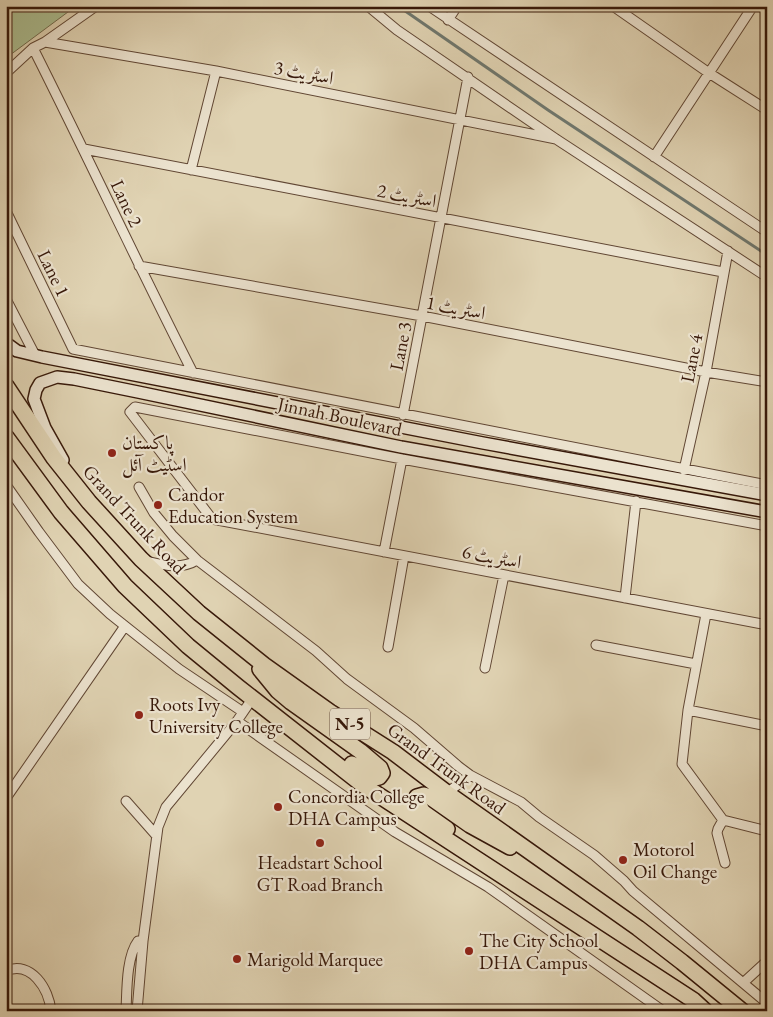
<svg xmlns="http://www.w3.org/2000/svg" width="773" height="1017" font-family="'EB Garamond',Amiri,serif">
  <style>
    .green { fill: #acbe91; stroke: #726b4d }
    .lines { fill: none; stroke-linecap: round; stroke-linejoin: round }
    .stream { stroke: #6f776d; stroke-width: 3 }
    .street-casing { stroke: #614734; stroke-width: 11 }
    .secondary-casing { stroke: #371809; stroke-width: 14 }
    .highway-casing { stroke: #371809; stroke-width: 18 }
    .street { stroke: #ebe2ce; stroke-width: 9 }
    .secondary { stroke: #ebe2ce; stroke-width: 11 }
    .highway { stroke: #e0d3b3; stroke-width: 15 }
    .poi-dot { fill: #8f2418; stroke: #ebe2ce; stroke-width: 2 }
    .labels { text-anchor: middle; stroke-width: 4.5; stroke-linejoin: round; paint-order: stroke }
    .shield { fill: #ebe2ce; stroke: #6d5544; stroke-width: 1 }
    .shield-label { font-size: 18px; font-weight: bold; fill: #371809 }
    .street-label { font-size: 19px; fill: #371809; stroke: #ebe2ce }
    .poi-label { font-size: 19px; fill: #371809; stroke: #ebe2ce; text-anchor: start }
  </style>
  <rect width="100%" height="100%" fill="#e0d3b3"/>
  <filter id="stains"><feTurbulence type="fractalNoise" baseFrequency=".004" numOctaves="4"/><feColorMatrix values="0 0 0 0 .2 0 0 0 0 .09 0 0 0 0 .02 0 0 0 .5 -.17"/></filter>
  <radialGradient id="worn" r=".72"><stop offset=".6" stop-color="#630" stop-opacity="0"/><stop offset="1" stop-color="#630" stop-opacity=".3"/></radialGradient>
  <!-- green -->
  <path class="green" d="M 6,6 L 76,6 L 6,58 Z"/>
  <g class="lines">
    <!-- stream -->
    <path class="stream" d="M 398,6 L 548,110 L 767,255"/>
    <defs>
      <path id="street" d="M 368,6 L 397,30 L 556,139 L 767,277
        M 429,6 L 767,232
        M 613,6 L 709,73 L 767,110
        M 448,20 L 457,6
        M 45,42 L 216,71 L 556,139
        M 33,48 C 87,155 138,265 193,373
        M 6,73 L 33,48 L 45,42 L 96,6
        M 84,149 L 723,272
        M 654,157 L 753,6
        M 191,170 L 216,71
        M 6,211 L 73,349 L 767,485
        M 139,266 L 422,316 L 706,372 L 767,382
        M 6,299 L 35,355
        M 403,415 L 468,77
        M 684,470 L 706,372 L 728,251
        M 6,485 L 39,532 L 78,584 L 110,614 L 179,669 L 243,712
        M 139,487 L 154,513 L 173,536 L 197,560 L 316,651 L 347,679 L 414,728 L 458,766 L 470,775 L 521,802 L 539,817 L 594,855 L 624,881 L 633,891 L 767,1003
        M 767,526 L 402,459 L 135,407 L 130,412 L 212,519 L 767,625
        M 384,552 L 402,459
        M 146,561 C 163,565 181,570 197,560
        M 625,598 L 636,501
        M 706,614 L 688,710 L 682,764 L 723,820 L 767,831
        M 596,645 L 696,664
        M 388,647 L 404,556
        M 485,668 L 504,575
        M 688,710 L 767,726
        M 237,721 L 395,832 L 488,887 L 663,1011
        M 447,793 L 470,775
        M 6,798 L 125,626
        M 126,801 L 156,835
        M 723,820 L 718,829 L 717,833 L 725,863
        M 6,971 C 31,960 49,989 51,1011
        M 743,983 L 767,961
        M 126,1011 C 127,991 126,957 138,941 L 143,941
        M 137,1011 L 143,941 L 158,827 L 166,807 L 237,721 L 252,699"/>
      <path id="secondary" d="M 6,343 L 17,351 L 42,357 L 483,443 L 767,495
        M 63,460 L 45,428 L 34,399 L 36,390 L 40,383 L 57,377 L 74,379 L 138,392 L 401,447 L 767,512"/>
      <path id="highway" d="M 6,386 L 54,458 L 89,502 L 141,559 L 199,613 L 264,665 L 330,712 L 393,752 L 447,793 L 638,928 L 682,962 L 742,1011
        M 6,437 L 61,512 L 125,586 L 188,646 L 238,687 L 363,785 L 693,1000 L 705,1011
        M 260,669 L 278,691 L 291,702 L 360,751 L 380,768 L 382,773 L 379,777 C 369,780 360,770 352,764
        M 447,829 L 423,812 L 416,801 L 417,797 L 424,795 L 430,797 L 470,825 L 510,847"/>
    </defs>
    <!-- street casing -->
    <use href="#street" class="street-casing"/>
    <!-- secondary casing -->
    <use href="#secondary" class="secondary-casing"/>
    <!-- highway casing -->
    <use href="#highway" class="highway-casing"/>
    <!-- street -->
    <use href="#street" class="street"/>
    <!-- secondary -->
    <use href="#secondary" class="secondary"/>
    <!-- highway -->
    <use href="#highway" class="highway"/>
  </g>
  <!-- markers -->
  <g class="poi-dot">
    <circle cx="112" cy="453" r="5"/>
    <circle cx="158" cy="505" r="5"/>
    <circle cx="139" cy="715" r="5"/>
    <circle cx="278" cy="807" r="5"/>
    <circle cx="320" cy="843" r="5"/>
    <circle cx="623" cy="860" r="5"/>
    <circle cx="469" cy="951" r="5"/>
    <circle cx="237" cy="959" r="5"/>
  </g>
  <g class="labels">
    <!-- shield labels -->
    <rect class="shield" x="330" y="708.5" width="40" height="31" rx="4"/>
    <g class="shield-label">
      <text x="350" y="730">N-5</text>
    </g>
    <!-- street labels -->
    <g class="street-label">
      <text transform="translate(304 72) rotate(11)" y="7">اسٹریٹ 3</text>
      <text transform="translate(407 195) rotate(11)" y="7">اسٹریٹ 2</text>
      <text transform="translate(127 203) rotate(65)" y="7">Lane 2</text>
      <text transform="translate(54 273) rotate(64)" y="7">Lane 1</text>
      <text transform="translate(456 307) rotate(11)" y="7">اسٹریٹ 1</text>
      <text transform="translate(400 346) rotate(-79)" y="7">Lane 3</text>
      <text transform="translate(691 358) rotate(-79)" y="7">Lane 4</text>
      <text transform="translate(340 416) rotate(12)" y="7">Jinnah Boulevard</text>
      <text transform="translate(135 519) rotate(47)" y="7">Grand Trunk Road</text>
      <text transform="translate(492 556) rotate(11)" y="7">اسٹریٹ 6</text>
      <text transform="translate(447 768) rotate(36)" y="7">Grand Trunk Road</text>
    </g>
    <!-- poi labels -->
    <g class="poi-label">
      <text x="122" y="449">پاکستان<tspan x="122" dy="22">اسٹیٹ آئل</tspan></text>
      <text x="168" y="501">Candor<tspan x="168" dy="22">Education System</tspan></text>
      <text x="149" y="711">Roots Ivy<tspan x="149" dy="22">University College</tspan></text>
      <text x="288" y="803">Concordia College<tspan x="288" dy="22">DHA Campus</tspan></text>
      <text x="633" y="856">Motorol<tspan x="633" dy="22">Oil Change</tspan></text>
      <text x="320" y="869" text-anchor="middle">Headstart School<tspan x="320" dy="22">GT Road Branch</tspan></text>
      <text x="479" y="947">The City School<tspan x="479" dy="22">DHA Campus</tspan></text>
      <text x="247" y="966">Marigold Marquee</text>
    </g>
  </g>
  <!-- margin -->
  <rect width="773" height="1017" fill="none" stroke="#e0d3b3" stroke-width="25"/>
  <rect x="8" y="8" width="758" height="1002" fill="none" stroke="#371809" stroke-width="2.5"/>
  <rect x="12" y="12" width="748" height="992" fill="none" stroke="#371809"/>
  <rect width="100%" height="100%" filter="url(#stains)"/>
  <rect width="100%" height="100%" fill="url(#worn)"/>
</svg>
